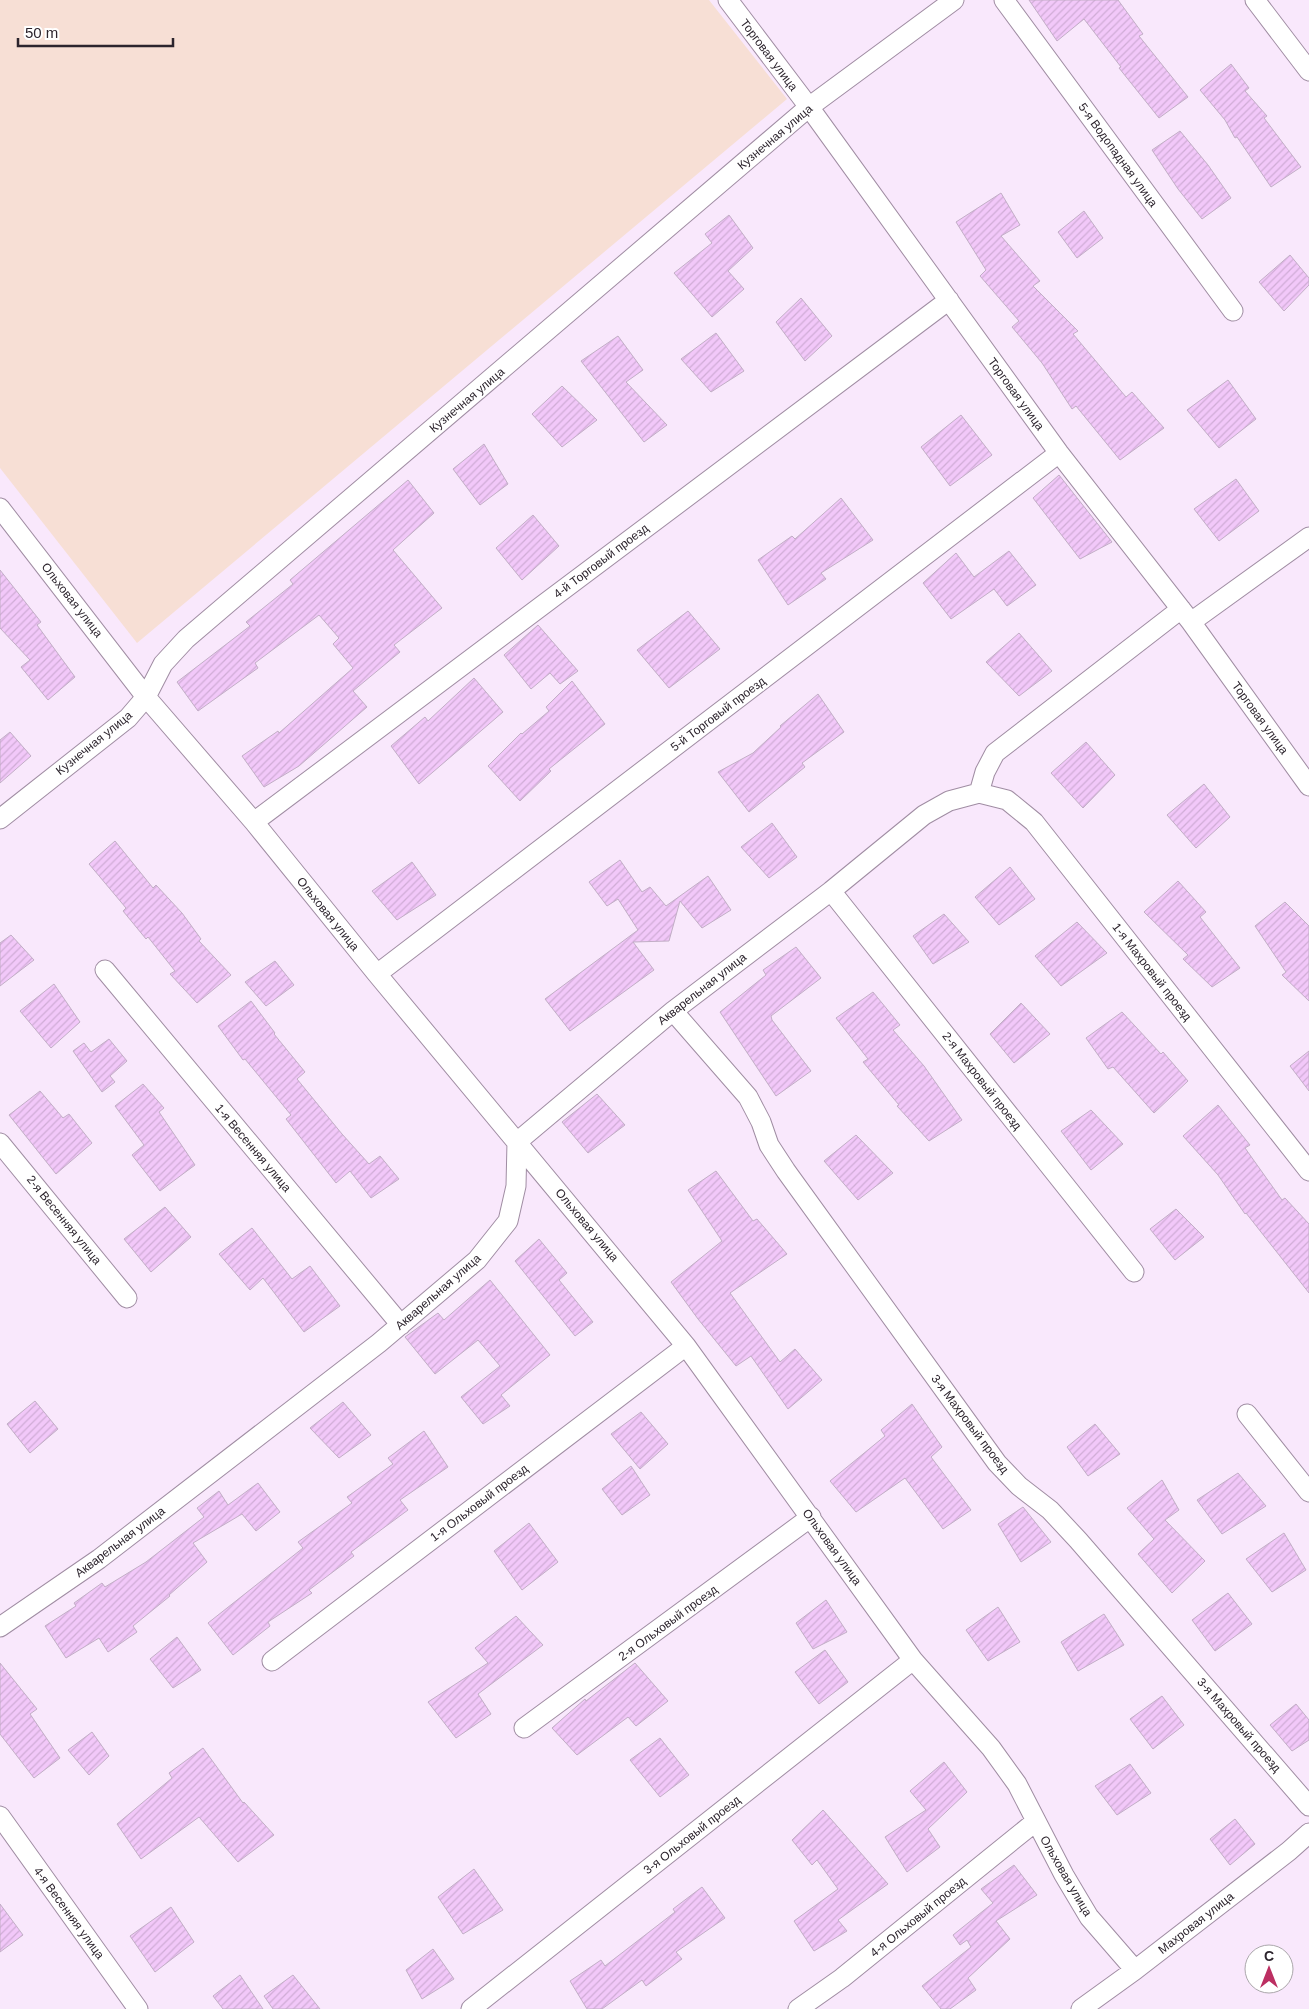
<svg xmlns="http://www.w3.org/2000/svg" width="1309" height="2009" font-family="Helvetica,sans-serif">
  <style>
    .education { fill: #f7dfd5 }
    .building { fill: url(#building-hatch); stroke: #c2aec6 }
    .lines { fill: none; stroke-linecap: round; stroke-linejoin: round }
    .street-casing { stroke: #a08da3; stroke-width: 21 }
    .street { stroke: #fff; stroke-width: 19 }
    .labels { text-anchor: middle; stroke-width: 4; stroke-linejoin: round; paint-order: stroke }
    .street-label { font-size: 12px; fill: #2c242d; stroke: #fff }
  </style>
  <defs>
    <pattern id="building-hatch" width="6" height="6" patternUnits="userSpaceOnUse" patternTransform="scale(1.25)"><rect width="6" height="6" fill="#f2c8f9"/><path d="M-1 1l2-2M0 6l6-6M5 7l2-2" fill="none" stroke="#d0acd6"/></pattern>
  </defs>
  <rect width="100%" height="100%" fill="#f9e8fc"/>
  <!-- education -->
  <path class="education" d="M 0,0 L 709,0 L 787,99 L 137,643 L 0,468 Z"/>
  <!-- building -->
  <path class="building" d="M 1029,0 L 1118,0 L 1143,34 L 1139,36 L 1188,97 L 1159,118 L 1119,68 L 1121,67 L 1084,19 L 1057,41 Z
    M 1231,64 L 1249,88 L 1245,91 L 1267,116 L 1264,118 L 1301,167 L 1271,187 L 1237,137 L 1235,138 L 1225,120 L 1200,90 Z
    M 1180,131 L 1208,165 L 1231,198 L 1202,219 L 1178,189 L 1152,150 Z
    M 1001,193 L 1020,225 L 1001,236 L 1040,281 L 1033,286 L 1078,331 L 1073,334 L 1126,397 L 1132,392 L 1164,428 L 1120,460 L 1076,406 L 1072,409 L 1042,363 L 1012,327 L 1019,321 L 980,276 L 986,270 L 956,222 Z
    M 1084,211 L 1103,238 L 1077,258 L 1058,232 Z
    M 729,215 L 753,248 L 728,271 L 744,289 L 712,317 L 674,273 L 712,243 L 705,234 Z
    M 1290,255 L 1309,278 L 1309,285 L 1284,311 L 1259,282 Z
    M 801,298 L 832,336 L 805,361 L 776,322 Z
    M 716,333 L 744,371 L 711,392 L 681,359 Z
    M 618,336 L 643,370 L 626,382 L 667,425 L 644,442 L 581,361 Z
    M 1228,380 L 1256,419 L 1219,448 L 1187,410 Z
    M 562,386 L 597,420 L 562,447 L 532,414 Z
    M 961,415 L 992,455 L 950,486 L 921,447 Z
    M 484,444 L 508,484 L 480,505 L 453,469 Z
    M 1059,475 L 1112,542 L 1080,559 L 1033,498 Z
    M 1236,479 L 1259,511 L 1219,541 L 1194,509 Z
    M 408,480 L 434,513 L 393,550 L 442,608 L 394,645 L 400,652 L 353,691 L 367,707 L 299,766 L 264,787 L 242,756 L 278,731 L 279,733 L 353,668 L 333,644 L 339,638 L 319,615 L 255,663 L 258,668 L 198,711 L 177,682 L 250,626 L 246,622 L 293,584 L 290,580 Z
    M 841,498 L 873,540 L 821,573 L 826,579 L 788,605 L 758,560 L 792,536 L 795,539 Z
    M 533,515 L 559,546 L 522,580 L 496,548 Z
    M 1009,551 L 1036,585 L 1007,606 L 994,589 L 951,619 L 923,583 L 956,553 L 974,577 Z
    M 0,570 L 41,622 L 37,625 L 75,677 L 48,700 L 21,667 L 30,660 L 0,628 Z
    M 688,611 L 720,649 L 669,688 L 637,650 Z
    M 538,625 L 578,671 L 560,684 L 550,673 L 531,689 L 504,655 Z
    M 1019,633 L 1052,671 L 1019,696 L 986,662 Z
    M 474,678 L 503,712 L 419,784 L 391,746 L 425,717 L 428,721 Z
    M 572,681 L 605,724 L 549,769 L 551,771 L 520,801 L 488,766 L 521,733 L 522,734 L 549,711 L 546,707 Z
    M 818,694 L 844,732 L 802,763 L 805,767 L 749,812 L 718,772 L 753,753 L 781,727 L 780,726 Z
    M 10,732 L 31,756 L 0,783 L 0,740 Z
    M 1086,742 L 1115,775 L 1083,808 L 1051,773 Z
    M 1204,784 L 1230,817 L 1196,848 L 1167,815 Z
    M 772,823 L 797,857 L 769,878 L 741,847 Z
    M 115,841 L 153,888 L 156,885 L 182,913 L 201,939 L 199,941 L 231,975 L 197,1003 L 170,974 L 175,971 L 148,937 L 146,939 L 123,911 L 126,908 L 89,864 Z
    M 620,860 L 642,892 L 650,887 L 666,906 L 708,876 L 731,910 L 702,928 L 680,901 L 669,941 L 633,942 L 654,970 L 570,1031 L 545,999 L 638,930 L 618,899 L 607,906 L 589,882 Z
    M 412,862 L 436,895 L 397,920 L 372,891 Z
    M 1010,867 L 1035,899 L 999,925 L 975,897 Z
    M 1178,881 L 1206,912 L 1200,917 L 1240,968 L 1212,987 L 1183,959 L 1188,955 L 1144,912 Z
    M 1285,902 L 1309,926 L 1309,1001 L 1282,975 L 1286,972 L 1255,926 Z
    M 944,914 L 969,942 L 933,964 L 913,936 Z
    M 1077,922 L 1107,953 L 1061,986 L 1035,956 Z
    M 11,935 L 34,960 L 0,986 L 0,943 Z
    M 796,947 L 821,978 L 771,1016 L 772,1020 L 811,1071 L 776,1096 L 720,1012 L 766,975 L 763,970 Z
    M 275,961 L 294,985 L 266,1006 L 245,982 Z
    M 54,984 L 80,1022 L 51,1048 L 20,1011 Z
    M 873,992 L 900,1025 L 893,1030 L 924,1066 L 962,1120 L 929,1141 L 897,1106 L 899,1105 L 863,1062 L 868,1059 L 836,1018 Z
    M 251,1001 L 275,1033 L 274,1034 L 305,1072 L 297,1079 L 342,1134 L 369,1164 L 380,1156 L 399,1179 L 371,1198 L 350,1171 L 336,1183 L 286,1119 L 291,1115 L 245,1059 L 243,1060 L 218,1026 Z
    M 1021,1003 L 1050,1034 L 1014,1063 L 990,1034 Z
    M 1122,1012 L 1161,1054 L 1163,1052 L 1188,1081 L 1154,1113 L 1113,1067 L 1108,1069 L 1086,1038 Z
    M 109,1039 L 127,1061 L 110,1076 L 115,1082 L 102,1092 L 73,1051 L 84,1043 L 91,1052 Z
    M 1309,1051 L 1309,1091 L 1290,1066 Z
    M 143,1084 L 164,1108 L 159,1112 L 195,1165 L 160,1191 L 132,1155 L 144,1145 L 115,1106 Z
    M 40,1091 L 63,1118 L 69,1114 L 92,1143 L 56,1174 L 9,1115 Z
    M 597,1094 L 625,1125 L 588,1153 L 562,1122 Z
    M 1218,1105 L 1250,1145 L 1245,1148 L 1282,1200 L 1285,1198 L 1309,1224 L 1309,1293 L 1246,1213 L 1245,1214 L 1218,1175 L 1183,1136 Z
    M 1091,1110 L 1123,1144 L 1091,1170 L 1061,1131 Z
    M 856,1135 L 893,1173 L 858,1200 L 824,1161 Z
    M 716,1171 L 753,1221 L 757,1219 L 787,1254 L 730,1293 L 780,1362 L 795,1349 L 822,1380 L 788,1409 L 751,1356 L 736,1366 L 698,1319 L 671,1282 L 722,1241 L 688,1190 Z
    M 165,1207 L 191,1237 L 151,1272 L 124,1239 Z
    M 1176,1209 L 1204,1237 L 1175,1260 L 1150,1229 Z
    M 252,1228 L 292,1279 L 310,1266 L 340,1306 L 304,1332 L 263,1278 L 250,1290 L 219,1254 Z
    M 539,1239 L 567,1273 L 559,1280 L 593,1322 L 575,1336 L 515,1261 Z
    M 490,1280 L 550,1355 L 501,1395 L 510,1406 L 483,1424 L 461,1397 L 500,1366 L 478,1340 L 435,1374 L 405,1337 L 438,1313 L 444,1320 Z
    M 35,1401 L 58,1429 L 30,1453 L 7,1424 Z
    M 343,1402 L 371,1435 L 339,1458 L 310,1428 Z
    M 912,1404 L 942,1447 L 931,1457 L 971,1510 L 943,1529 L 905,1478 L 856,1512 L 830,1481 L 885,1436 L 881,1430 Z
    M 641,1412 L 668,1444 L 640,1469 L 611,1434 Z
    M 1095,1424 L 1120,1454 L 1088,1476 L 1067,1447 Z
    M 424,1431 L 448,1467 L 400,1500 L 408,1510 L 351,1552 L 354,1556 L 309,1590 L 312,1593 L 268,1622 L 270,1626 L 233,1655 L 208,1623 L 303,1548 L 298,1542 L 352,1503 L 347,1497 L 393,1464 L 388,1458 Z
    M 631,1466 L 650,1495 L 622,1515 L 602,1489 Z
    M 1238,1473 L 1266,1506 L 1222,1534 L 1197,1500 Z
    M 1162,1480 L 1179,1510 L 1165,1520 L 1205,1561 L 1172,1593 L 1138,1554 L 1154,1539 L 1127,1508 Z
    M 258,1483 L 280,1512 L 256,1531 L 242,1514 L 193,1543 L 207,1562 L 169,1595 L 170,1596 L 133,1626 L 137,1632 L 108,1652 L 99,1638 L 66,1658 L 45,1626 L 76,1606 L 74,1603 L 102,1583 L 105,1587 L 146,1562 L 204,1517 L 197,1508 L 219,1491 L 228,1505 Z
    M 1023,1507 L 1051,1542 L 1021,1562 L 998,1524 Z
    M 529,1523 L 558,1562 L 522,1590 L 494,1551 Z
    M 1284,1533 L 1306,1570 L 1272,1592 L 1246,1559 Z
    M 1228,1593 L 1252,1624 L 1215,1651 L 1192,1620 Z
    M 826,1600 L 847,1632 L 813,1649 L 796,1623 Z
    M 998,1607 L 1020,1642 L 988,1661 L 966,1630 Z
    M 1104,1614 L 1124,1645 L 1078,1671 L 1061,1642 Z
    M 516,1616 L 543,1645 L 478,1694 L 491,1714 L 456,1738 L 428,1702 L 488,1663 L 475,1648 Z
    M 177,1637 L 201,1670 L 173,1688 L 150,1659 Z
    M 825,1650 L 848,1682 L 819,1704 L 795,1672 Z
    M 0,1663 L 37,1709 L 30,1714 L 60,1758 L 34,1778 L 0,1734 Z
    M 635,1663 L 668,1701 L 636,1726 L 628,1717 L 577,1755 L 552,1728 L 585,1699 L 586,1701 Z
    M 1162,1696 L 1184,1725 L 1153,1749 L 1130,1719 Z
    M 1296,1704 L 1309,1720 L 1309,1740 L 1292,1751 L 1270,1725 Z
    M 92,1732 L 109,1756 L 89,1775 L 68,1750 Z
    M 660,1738 L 689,1775 L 660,1797 L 630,1760 Z
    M 203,1748 L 243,1803 L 244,1802 L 274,1835 L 238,1862 L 199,1817 L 141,1859 L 117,1824 L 172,1778 L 169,1773 Z
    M 944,1762 L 967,1792 L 928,1829 L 940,1847 L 907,1872 L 885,1837 L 926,1810 L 910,1791 Z
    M 1130,1764 L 1151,1793 L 1117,1815 L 1095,1786 Z
    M 823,1810 L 888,1884 L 838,1920 L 847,1931 L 814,1951 L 794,1921 L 838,1889 L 817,1860 L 812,1865 L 792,1840 Z
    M 1235,1819 L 1255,1844 L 1230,1865 L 1210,1839 Z
    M 1014,1865 L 1037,1895 L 996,1921 L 1010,1939 L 968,1978 L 976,1990 L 950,2009 L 941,2009 L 922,1986 L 971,1947 L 967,1940 L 960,1945 L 953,1935 L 993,1903 L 981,1889 Z
    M 474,1869 L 503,1910 L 463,1934 L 438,1897 Z
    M 702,1887 L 725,1918 L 676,1952 L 682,1959 L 646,1986 L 642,1980 L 602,2009 L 587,2009 L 570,1981 L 601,1960 L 605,1966 L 675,1912 L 673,1909 Z
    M 0,1904 L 23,1935 L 0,1952 Z
    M 171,1907 L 194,1942 L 155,1972 L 130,1936 Z
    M 433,1949 L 454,1979 L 422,1999 L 406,1970 Z
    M 240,1975 L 263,2009 L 223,2009 L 213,1996 Z
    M 293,1975 L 320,2009 L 273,2009 L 264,1996 Z"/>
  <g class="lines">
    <defs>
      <path id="street" d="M 728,0 L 809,107 L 1059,453 L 1191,622 L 1309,786
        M 1004,0 L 1233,311
        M 1255,0 L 1309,71
        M 0,508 L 146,697 L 254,822 L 377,974 L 686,1346 L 913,1660 L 991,1748 L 1017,1784 L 1064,1875 L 1089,1917 L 1135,1970
        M 1191,622 L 1309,537
        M 979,793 L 985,772 L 995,753 L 1181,609
        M 0,819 L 128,718 L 146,697 L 163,664 L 186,639 L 809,107 L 954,0
        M 254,822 L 949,300
        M 831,891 L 1134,1272
        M 105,970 L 401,1325
        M 377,974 L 1059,453
        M 673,1011 L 748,1097 L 761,1122 L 769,1145 L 786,1171 L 997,1463 L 1019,1486 L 1050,1510 L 1078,1540 L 1309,1806
        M 0,1143 L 127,1298
        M 1247,1414 L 1309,1492
        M 0,1627 L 99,1559 L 379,1343 L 477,1260 L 508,1221 L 516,1186 L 517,1142 L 673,1011 L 831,891 L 924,815 L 949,801 L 979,793 L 1007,800 L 1034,822 L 1309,1171
        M 272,1661 L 686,1346
        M 524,1728 L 811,1517
        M 0,1816 L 138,2009
        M 471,2009 L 913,1660
        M 798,2009 L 842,1978 L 1035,1822
        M 1081,2009 L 1135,1970 L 1289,1851 L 1309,1833"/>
    </defs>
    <!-- street casing -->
    <use href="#street" class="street-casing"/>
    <!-- street -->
    <use href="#street" class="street"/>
  </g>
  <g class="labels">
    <!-- street labels -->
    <g class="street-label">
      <text transform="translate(769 55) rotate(53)" y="4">Торговая улица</text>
      <text transform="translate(775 137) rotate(-40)" y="4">Кузнечная улица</text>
      <text transform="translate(1118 155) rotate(54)" y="4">5-я Водопадная улица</text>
      <text transform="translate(1016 394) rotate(54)" y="4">Торговая улица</text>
      <text transform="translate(467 400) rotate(-40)" y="4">Кузнечная улица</text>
      <text transform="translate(601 561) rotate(-37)" y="4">4-й Торговый проезд</text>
      <text transform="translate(72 600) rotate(52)" y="4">Ольховая улица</text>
      <text transform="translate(718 714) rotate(-37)" y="4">5-й Торговый проезд</text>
      <text transform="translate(1260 718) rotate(54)" y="4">Торговая улица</text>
      <text transform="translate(94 743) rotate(-39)" y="4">Кузнечная улица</text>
      <text transform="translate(328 914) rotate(51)" y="4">Ольховая улица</text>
      <text transform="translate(1152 972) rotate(52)" y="4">1-я Махровый проезд</text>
      <text transform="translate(702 989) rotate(-38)" y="4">Акварельная улица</text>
      <text transform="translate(982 1081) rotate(52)" y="4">2-я Махровый проезд</text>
      <text transform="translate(253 1148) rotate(50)" y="4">1-я Весенняя улица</text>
      <text transform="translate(64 1220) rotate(51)" y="4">2-я Весенняя улица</text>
      <text transform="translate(587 1225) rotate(50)" y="4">Ольховая улица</text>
      <text transform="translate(438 1292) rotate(-41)" y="4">Акварельная улица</text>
      <text transform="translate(970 1424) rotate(53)" y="4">3-я Махровый проезд</text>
      <text transform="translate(479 1503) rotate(-37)" y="4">1-я Ольховый проезд</text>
      <text transform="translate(120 1542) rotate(-37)" y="4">Акварельная улица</text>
      <text transform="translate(832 1547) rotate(54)" y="4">Ольховая улица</text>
      <text transform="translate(668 1623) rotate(-36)" y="4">2-я Ольховый проезд</text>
      <text transform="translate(1239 1725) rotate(49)" y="4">3-я Махровый проезд</text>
      <text transform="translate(692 1835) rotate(-38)" y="4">3-я Ольховый проезд</text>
      <text transform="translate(1066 1876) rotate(60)" y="4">Ольховая улица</text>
      <text transform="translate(69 1913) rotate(54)" y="4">4-я Весенняя улица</text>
      <text transform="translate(918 1917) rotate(-39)" y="4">4-я Ольховый проезд</text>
      <text transform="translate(1196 1923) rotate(-38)" y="4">Махровая улица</text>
    </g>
  </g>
  <!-- north arrow -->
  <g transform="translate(1269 1969)"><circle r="24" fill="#ffffff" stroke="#aba7ab"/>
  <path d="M0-4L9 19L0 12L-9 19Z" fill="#bc2f62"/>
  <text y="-8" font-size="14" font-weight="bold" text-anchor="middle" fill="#2c242d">С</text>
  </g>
  <!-- scale -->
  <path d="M18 38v8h155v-8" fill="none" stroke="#2c242d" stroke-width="2.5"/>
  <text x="25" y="38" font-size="15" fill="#2c242d" stroke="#ffffff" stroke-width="4" paint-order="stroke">50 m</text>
</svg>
